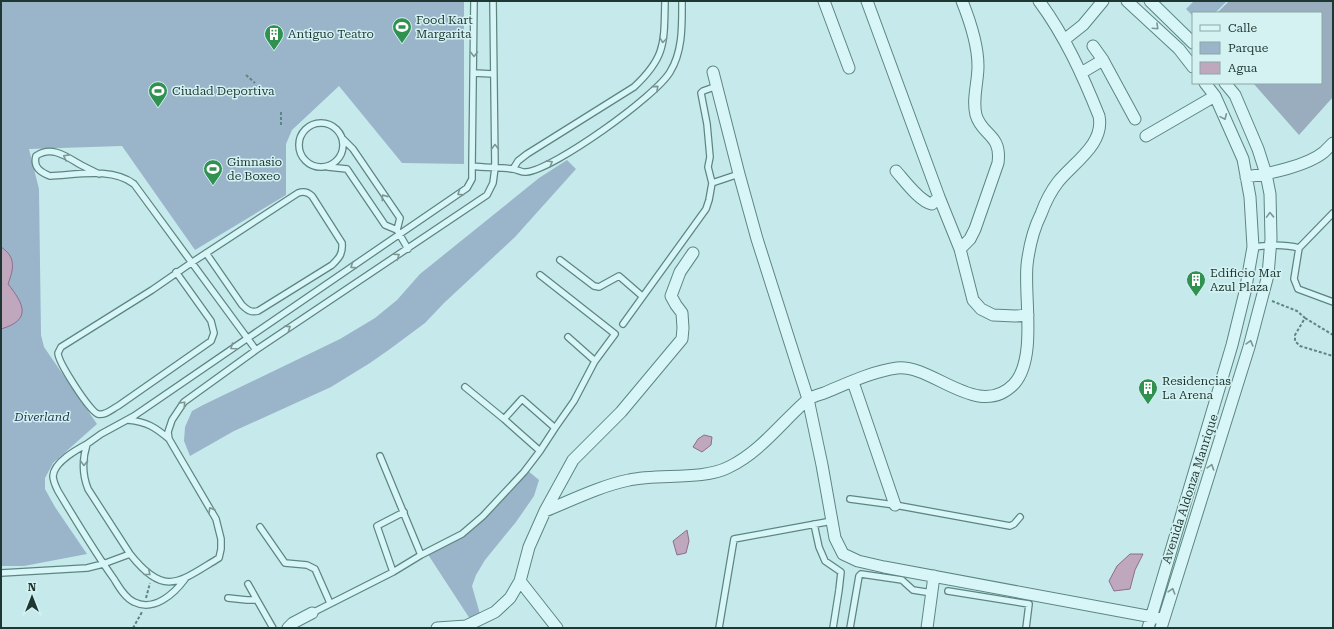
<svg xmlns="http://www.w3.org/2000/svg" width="1334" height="629" font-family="'Roboto Serif',serif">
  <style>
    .green { fill: #9ab4c9 }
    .cemetery { fill: #99adbe }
    .water { fill: #bfa7be; stroke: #8d6e8a }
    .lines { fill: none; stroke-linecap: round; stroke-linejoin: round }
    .lane-casing { stroke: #5d8680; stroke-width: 8 }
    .street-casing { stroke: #5d8680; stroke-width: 13 }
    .path { stroke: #5d8680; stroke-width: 2; stroke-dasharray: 3 2; stroke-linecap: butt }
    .lane { stroke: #d8f6f7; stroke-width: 5.5 }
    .street { stroke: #d8f6f7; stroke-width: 11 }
    .oneway { stroke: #7c9694 }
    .labels { text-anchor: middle; stroke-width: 3; stroke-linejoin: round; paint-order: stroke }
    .poi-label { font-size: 12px; fill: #1f3732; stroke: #d5f2f3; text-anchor: start }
    .park-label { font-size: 12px; font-style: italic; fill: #273952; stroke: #d5f2f3 }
    .street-label { font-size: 12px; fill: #1f3732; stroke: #d5f2f3 }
  </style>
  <rect width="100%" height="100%" fill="#c6eaec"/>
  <!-- green -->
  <path class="green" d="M 1,1 L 464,1 L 464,164 L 402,163 L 339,86 L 292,130 L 286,144 L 286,195 L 195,250 L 122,146 L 29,149 L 39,189 L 41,335 L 44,347 L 97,424 L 53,463 L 45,478 L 45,489 L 55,507 L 87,554 L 24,566 L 1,566 Z
    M 1194,1 L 1227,1 L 1215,13 L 1193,13 L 1193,16 L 1186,9 Z
    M 567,160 L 576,169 L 515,237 L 444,303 L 425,323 L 390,349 L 370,363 L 331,387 L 234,431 L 190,456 L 184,441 L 185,427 L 192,411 L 203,405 L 340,339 L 375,318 L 397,300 L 420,274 L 539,178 Z
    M 527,470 L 539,480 L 534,496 L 516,522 L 485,560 L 476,575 L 472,586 L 480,614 L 470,619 L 427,553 L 467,527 L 491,507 Z"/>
  <!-- cemetery -->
  <path class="cemetery" d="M 1229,1 L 1333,1 L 1333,97 L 1299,135 L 1253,83 L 1321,83 L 1321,13 L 1217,13 Z"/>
  <!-- water -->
  <path class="water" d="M 1,247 C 16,257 14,268 8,284 C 24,304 32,320 1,329 Z
    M 704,435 L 712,437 L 711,445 L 702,452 L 693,447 L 698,439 Z
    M 687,530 L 689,541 L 686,553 L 677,555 L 673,541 Z
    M 1130,554 L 1143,554 L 1135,570 L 1130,589 L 1114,591 L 1109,581 L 1117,566 Z"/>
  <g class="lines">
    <defs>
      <path id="lane" d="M 474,73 L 493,74
        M299 145a22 22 0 1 1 44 0a22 22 0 1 1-44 0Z
        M 343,139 L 353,149 L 400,218 L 397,230
        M 472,166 C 485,168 499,167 512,169 C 517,169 522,173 526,172 C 553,170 656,96 670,72 C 683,51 682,25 682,1
        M 328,167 L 347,169 L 385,225 L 397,230 L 408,249
        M 513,169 L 518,161 L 527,154 L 634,87 C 666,57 664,43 665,1
        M 99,174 C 93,171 87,168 81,165 C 67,157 52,145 36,156 C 33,167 40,172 50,176 C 76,175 112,167 134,184 L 256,350
        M 712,183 L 739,174
        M 1333,213 L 1299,248 L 1294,279 L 1298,289 L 1333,302
        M 1253,247 C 1268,245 1284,244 1299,248
        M 560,260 L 594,286 L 599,287 L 619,276 L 642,296
        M 176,272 L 211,321 L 214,333 L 211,341 L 118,406 C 112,409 105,416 98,414 C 90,412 58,362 58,353 L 61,347 L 152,290 L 191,263 L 298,193 C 303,191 308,192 312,196 L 342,243 C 343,254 339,258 332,265 L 258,311 C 251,313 247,310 242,305 L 206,253
        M 623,324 L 706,209 L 709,200 L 712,183 L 708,167 L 710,157 L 707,124 L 701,93 L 703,91 L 717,86
        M 568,337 L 595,361
        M 465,387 L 504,419 L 540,451
        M 504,419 L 522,399 L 555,428
        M 128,420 C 147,422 155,427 169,439 L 216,519 L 221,539 L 221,549 L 219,558 C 179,582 165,598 130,554 L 88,489 C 82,474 82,460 87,444 L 101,434 L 134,416 L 467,188 L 472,179 L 472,166 L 474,1
        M 169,439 L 168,432 L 172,420 L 184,402 L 256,350 L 487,195 L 493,183 L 495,168 L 493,1
        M 87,444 C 76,450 54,462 53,476 C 53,481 56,487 58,491 C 76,521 94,551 114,579 C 119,587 125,598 134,602 C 154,612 174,594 185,579
        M 380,456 L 421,555
        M 850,499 L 895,505 L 1010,526 L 1014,524 L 1020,517
        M 814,524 L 819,547 L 825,561 L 841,572 L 839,590 L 833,628
        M 260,527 L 285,563 L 307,565 L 315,569 L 330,603
        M 393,572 L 377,526 L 404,512
        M 1,573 L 87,568 L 103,564 L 130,554
        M 248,584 L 257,600
        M 948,591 L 1029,604 L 1026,628
        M 228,598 L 247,600 L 257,600 L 273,628
        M 312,613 L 393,572 L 421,555 L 462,534 L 483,516 L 524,472 L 540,451 L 555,428 L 574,401 L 595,361 L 615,334 L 540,275
        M 719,628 L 734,539 L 832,521
        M 850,628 L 859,576 L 861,574 L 902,580 L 913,590 L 932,593"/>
      <path id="street" d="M 824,1 L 849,68
        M 867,1 L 939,197 L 960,249 L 973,300 L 981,309 L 993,315 L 1015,316 L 1028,315
        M 1127,1 L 1179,49 L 1193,67
        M 1150,1 L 1193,43
        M 1064,40 L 1083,25 L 1103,1
        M 1093,46 L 1103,60 L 1135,119
        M 713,72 L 739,174 L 757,239 L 808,399 L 822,465 L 835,538 L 843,554 L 858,561 L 884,567 L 1163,619
        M 1081,73 L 1103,60
        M 1146,136 L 1215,96
        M 896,171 C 904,180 920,202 932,204 L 939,197
        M 1246,177 C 1268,174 1307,166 1324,152 C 1327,149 1330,146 1333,143
        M 960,249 L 970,239 L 975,229 L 998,163 C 1002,134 982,136 976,115 C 972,99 978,83 978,66 C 978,44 970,21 962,1
        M 853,382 L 895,505
        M 545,511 C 572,500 600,486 629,480 C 658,473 702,481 729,467 C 760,452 780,424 806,401 C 810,397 818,395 824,393 C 846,384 873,371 897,368 C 933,364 978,421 1014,384 C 1037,359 1024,297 1027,265 C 1029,248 1033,230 1041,214 C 1045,203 1051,191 1058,182 C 1073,163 1105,144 1099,116 C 1083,76 1065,36 1039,1
        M 520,581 L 557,628
        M 288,628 L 293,623 L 312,613
        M 437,628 L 466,626 L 495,612 L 510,598 L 520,581 L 529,547 L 545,511 L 573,460 L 621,412 L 682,339 L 683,328 L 682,313 L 676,305 L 671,296 L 680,272 L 693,253
        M 927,628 L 934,576
        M 1148,628 L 1232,345 L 1245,292 L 1253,247 L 1250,197 L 1243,159 L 1215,96 L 1205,83
        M 1161,628 L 1249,347 L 1268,275 L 1271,239 L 1270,194 L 1266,174 L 1258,149 L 1235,95 L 1225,83"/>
    </defs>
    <!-- lane casing -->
    <use href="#lane" class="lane-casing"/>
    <!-- street casing -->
    <use href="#street" class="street-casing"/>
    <!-- path -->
    <path class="path" d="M 246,75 L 255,83
      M 281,112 L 281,125
      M 1272,301 L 1297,311 L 1305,318 L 1295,335 L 1295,341 L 1300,346 L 1333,356
      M 1305,318 L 1333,335
      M 146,598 L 150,583
      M 133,628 L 142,612"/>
    <!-- lane -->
    <use href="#lane" class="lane"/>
    <!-- street -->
    <use href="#street" class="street"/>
  </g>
  <!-- one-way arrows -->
  <defs><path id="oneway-chevron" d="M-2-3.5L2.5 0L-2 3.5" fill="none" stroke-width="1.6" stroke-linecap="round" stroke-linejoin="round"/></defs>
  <g class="oneway">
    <use href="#oneway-chevron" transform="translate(1156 27) rotate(43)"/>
    <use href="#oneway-chevron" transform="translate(663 40) rotate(97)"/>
    <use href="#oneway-chevron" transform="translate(474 54) rotate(90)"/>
    <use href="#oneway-chevron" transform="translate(656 88) rotate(-41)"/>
    <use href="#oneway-chevron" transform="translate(1224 117) rotate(66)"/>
    <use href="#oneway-chevron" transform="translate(495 147) rotate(-91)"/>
    <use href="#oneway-chevron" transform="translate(66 157) rotate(-152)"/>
    <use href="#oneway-chevron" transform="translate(550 163) rotate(-29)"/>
    <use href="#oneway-chevron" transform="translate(460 193) rotate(146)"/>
    <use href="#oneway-chevron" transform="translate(384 197) rotate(-125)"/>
    <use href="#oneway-chevron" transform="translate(1270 215) rotate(-92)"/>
    <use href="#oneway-chevron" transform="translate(397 256) rotate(-34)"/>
    <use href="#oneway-chevron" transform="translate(353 266) rotate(146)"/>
    <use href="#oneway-chevron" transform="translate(288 328) rotate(-34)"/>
    <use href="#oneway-chevron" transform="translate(1250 343) rotate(-74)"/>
    <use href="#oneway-chevron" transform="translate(233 347) rotate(145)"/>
    <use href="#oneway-chevron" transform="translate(183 404) rotate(-47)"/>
    <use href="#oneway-chevron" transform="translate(84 463) rotate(92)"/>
    <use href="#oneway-chevron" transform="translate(1211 467) rotate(-72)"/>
    <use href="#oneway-chevron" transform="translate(211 510) rotate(-120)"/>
    <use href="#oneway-chevron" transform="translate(148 573) rotate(39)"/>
    <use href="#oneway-chevron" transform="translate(1172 591) rotate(-73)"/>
  </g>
  <!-- icons -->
  <defs>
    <symbol id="stadium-pin" viewBox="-11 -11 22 30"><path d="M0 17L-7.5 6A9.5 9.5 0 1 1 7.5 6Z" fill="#309150" stroke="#d5f2f3"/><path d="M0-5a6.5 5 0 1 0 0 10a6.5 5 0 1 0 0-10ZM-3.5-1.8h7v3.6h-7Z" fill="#fff"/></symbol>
    <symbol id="building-pin" viewBox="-11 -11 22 30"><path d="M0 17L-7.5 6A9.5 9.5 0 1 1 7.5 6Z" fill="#309150" stroke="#d5f2f3"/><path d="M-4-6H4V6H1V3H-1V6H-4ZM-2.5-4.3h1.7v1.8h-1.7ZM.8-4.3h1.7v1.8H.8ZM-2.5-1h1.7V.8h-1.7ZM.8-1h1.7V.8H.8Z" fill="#fff"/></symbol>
  </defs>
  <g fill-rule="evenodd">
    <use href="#stadium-pin" x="391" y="16" width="22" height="30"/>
    <use href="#building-pin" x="263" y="23" width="22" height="30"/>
    <use href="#stadium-pin" x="147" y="80" width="22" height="30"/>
    <use href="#stadium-pin" x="202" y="158" width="22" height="30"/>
    <use href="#building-pin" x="1185" y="269" width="22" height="30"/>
    <use href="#building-pin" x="1137" y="377" width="22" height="30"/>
  </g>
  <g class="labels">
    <!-- poi labels -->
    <g class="poi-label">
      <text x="416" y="24">Food Kart<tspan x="416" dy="14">Margarita</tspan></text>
      <text x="288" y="38">Antiguo Teatro</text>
      <text x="172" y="95">Ciudad Deportiva</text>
      <text x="227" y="166">Gimnasio<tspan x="227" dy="14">de Boxeo</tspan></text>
      <text x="1210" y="277">Edificio Mar<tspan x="1210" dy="14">Azul Plaza</tspan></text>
      <text x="1162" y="385">Residencias<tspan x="1162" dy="14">La Arena</tspan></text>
    </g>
    <!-- park labels -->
    <g class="park-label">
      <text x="42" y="421">Diverland</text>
    </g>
    <!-- street labels -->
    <g class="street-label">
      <text transform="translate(1190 489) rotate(-72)" y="4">Avenida Aldonza Manrique</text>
    </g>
  </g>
  <!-- border -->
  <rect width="1334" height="629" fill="none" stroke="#1f3732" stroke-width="4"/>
  <!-- legend -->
  <rect x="1192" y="12" width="130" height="72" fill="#d5f2f3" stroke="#8ca7a6"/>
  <rect x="1200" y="25" width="20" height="6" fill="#d8f6f7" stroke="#8ca7a6"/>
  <text x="1228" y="32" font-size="12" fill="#1f3732">Calle</text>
  <rect x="1200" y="42" width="20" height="12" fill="#9ab4c9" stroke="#8ca7a6"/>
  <text x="1228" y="52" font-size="12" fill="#1f3732">Parque</text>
  <rect x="1200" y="62" width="20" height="12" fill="#bfa7be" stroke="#8ca7a6"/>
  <text x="1228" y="72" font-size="12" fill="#1f3732">Agua</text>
  <!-- north arrow -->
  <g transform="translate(32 597)" stroke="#d5f2f3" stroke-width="3" paint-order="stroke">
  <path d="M0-3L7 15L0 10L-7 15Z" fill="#1f3732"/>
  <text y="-6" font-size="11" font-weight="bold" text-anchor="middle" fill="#1f3732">N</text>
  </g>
</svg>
